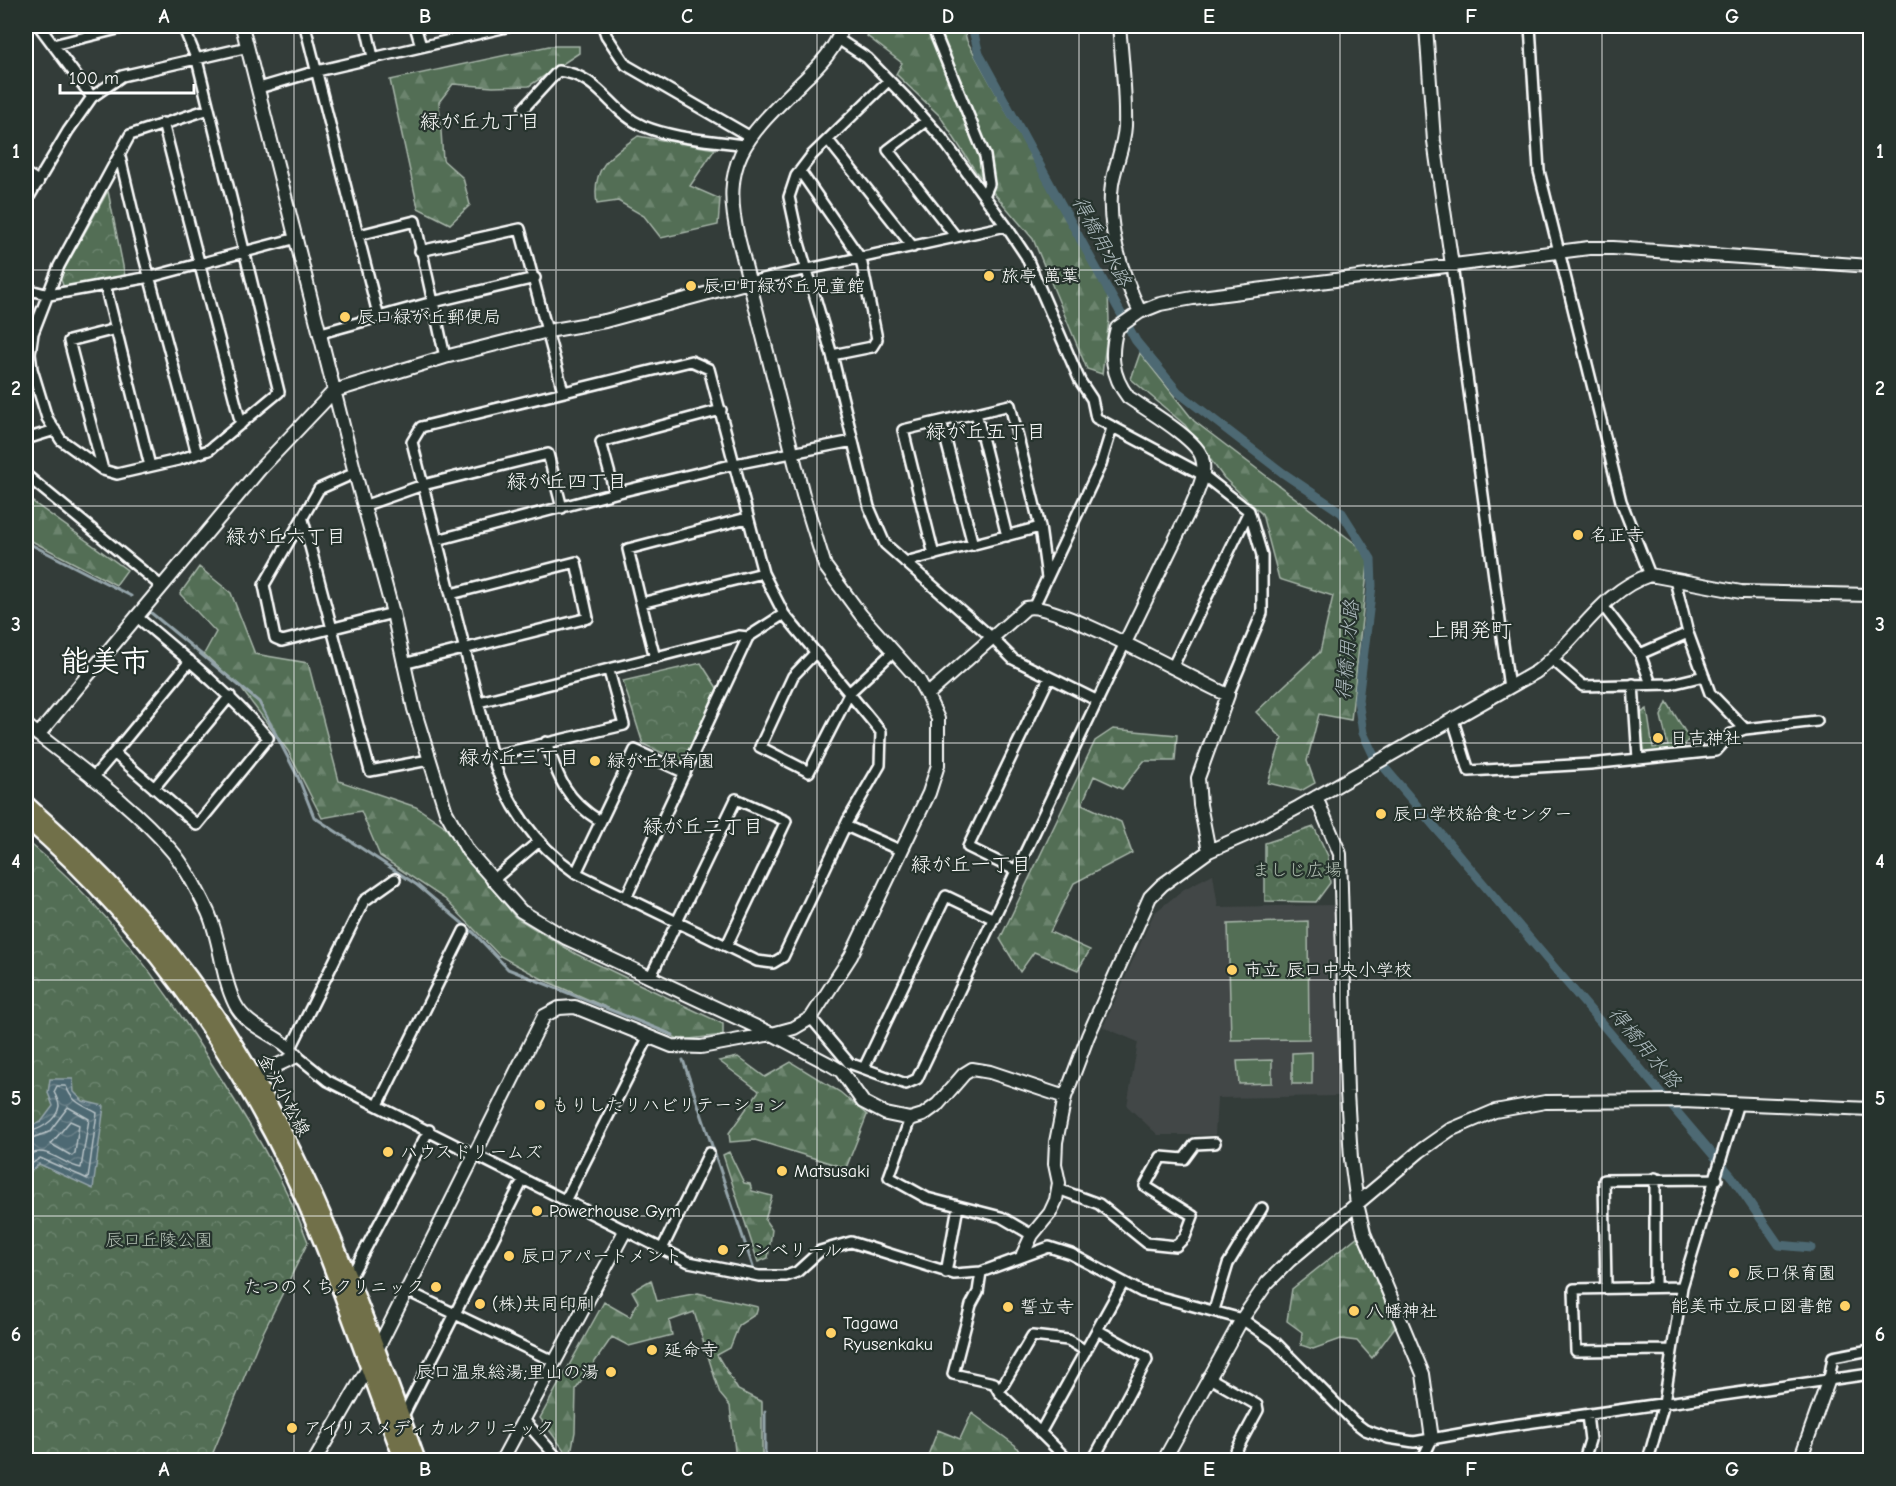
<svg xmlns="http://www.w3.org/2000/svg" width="1896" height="1486" font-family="'Comic Neue','Klee One',sans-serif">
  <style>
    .built { fill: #424747 }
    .forest { fill: url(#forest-firs); stroke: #a8b6aa; stroke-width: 1.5 }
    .park { fill: url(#park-crowns); stroke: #a8b6aa; stroke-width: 1.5 }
    .garden { fill: #526e55; stroke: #a8b6aa; stroke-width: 1.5 }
    .water { fill: url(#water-waves); stroke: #95a5ab; stroke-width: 1.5 }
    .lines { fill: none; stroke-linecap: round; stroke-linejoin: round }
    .shore { stroke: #b8c3c7; stroke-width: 1.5 }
    .stream { stroke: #95a5ab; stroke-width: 3 }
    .canal { stroke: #4e6973; stroke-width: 9 }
    .minor-casing { stroke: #fff; stroke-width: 14 }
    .tertiary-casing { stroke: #fff; stroke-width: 16 }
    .primary-casing { stroke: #fff; stroke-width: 20 }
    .minor { stroke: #26332d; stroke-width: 9 }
    .tertiary { stroke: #26332d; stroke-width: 12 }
    .primary { stroke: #71704a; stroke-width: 15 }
    .grid { fill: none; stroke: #fff; stroke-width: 1.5; stroke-opacity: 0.55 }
    .poi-dot { fill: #ffd166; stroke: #26332d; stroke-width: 2 }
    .labels { text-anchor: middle; stroke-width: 4.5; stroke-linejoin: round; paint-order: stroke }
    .poi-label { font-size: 18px; fill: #fff; stroke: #26332d; text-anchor: start }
    .park-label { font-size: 18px; fill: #b1beb2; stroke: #26332d }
    .street-label { font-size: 18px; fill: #fff; stroke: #26332d }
    .neighbourhood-label { font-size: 20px; fill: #fff; stroke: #26332d }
    .water-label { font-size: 20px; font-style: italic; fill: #afbcc0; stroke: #26332d }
    .quarter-label { font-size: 21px; fill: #fff; stroke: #26332d }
    .town-label { font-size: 30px; font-weight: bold; fill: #fff; stroke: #26332d }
    .neatline { fill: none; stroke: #fff; stroke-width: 2 }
    .grid-label { font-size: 20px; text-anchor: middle; font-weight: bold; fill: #fff }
  </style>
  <defs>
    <pattern id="forest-firs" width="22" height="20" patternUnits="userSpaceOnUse" patternTransform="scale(1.5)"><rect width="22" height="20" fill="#526e55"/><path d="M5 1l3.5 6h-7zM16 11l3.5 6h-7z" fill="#6c846e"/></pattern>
    <pattern id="park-crowns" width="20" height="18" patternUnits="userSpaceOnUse" patternTransform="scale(1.5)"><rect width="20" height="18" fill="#526e55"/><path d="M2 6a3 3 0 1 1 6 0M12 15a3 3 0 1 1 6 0" fill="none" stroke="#6c846e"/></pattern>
    <pattern id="water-waves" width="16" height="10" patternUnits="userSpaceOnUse" patternTransform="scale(1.5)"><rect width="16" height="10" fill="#4e6973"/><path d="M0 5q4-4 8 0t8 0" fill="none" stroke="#698088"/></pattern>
  </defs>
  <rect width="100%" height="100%" fill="#333c39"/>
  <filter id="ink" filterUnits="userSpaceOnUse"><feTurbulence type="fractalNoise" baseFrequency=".0167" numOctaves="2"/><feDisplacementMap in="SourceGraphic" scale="12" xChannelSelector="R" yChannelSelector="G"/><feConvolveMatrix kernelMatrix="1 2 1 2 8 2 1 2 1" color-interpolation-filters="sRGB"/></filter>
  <g filter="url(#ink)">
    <!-- built -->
    <path class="built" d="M 1213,874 L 1218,907 L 1334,905 L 1339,1096 L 1217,1098 L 1215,1135 L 1158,1135 L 1127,1106 L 1138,1042 L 1103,1027 L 1154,913 L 1184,889 Z"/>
    <!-- forest -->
    <path class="forest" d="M 874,26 L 963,26 L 967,41 L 1108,293 L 1109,320 L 1102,374 L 1087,369 L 1033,239 L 976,172 L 940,116 L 896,74 L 902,63 L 867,36 Z
      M 549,46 L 579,46 L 579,53 L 529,86 L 493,87 L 453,84 L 439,102 L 443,160 L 463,178 L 470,205 L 450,224 L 418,208 L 390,80 Z
      M 638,136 L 715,149 L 690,186 L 720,199 L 718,225 L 661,238 L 644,216 L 618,201 L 597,204 C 591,167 610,156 638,136 Z
      M 1140,353 L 1194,421 L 1369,554 L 1351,720 L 1319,714 L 1307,761 L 1315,783 L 1301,791 L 1268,783 L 1282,738 L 1256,712 L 1320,652 L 1333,596 L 1279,579 L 1262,514 L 1224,478 L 1185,425 L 1131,379 Z
      M 26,497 L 127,570 L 116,585 L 26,538 Z
      M 199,567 L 231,593 L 255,654 L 308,663 L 339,781 L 416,807 L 443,825 L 515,917 L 576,954 L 723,1024 L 723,1035 L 681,1040 L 546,981 L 500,956 L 445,899 L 380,856 L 361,811 L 322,818 L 288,751 L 240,687 L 204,654 L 216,632 L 180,594 Z
      M 1667,702 L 1689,738 L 1682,750 L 1645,756 L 1639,714 L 1647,709 L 1653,748 L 1668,746 L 1661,716 Z
      M 1113,729 L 1177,735 L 1175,761 L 1144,761 L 1122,789 L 1094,776 L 1082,804 L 1121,822 L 1132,853 L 1074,883 L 1050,932 L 1090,950 L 1078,970 L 1034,952 L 1020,972 L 1000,939 L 1095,741 Z
      M 738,1057 L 765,1077 L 791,1062 L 840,1092 L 867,1115 L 846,1168 L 755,1140 L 730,1142 L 729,1133 L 759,1091 L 719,1061 Z
      M 729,1152 L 744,1183 L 750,1184 L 752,1191 L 772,1196 L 765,1220 L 772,1230 L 768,1258 L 758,1262 L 723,1155 Z
      M 1358,1236 L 1395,1327 L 1372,1358 L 1357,1341 L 1341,1339 L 1313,1349 L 1301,1345 L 1302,1332 L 1287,1321 L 1292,1289 Z
      M 651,1280 L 657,1301 L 698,1293 L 758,1307 L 756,1314 L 739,1325 L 730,1348 L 717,1355 L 738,1390 L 762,1402 L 762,1460 L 736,1460 L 730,1406 L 720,1394 L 694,1312 L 669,1321 L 672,1335 L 629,1346 L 612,1337 L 576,1389 L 575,1432 L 570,1458 L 540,1418 L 604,1302 L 630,1317 L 638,1302 L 632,1291 Z
      M 972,1413 L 1015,1445 L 1025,1460 L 926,1460 L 938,1430 L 960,1439 Z"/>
    <!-- park -->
    <path class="park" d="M 108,191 L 125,276 L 64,288 L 60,277 Z
      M 701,663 L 721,694 L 682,762 L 643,744 L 623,681 Z
      M 1314,827 L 1328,856 L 1330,883 L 1316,902 L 1265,901 L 1265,843 Z
      M 26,840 C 96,897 153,970 201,1047 C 241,1110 282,1172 308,1242 L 259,1341 L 210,1460 L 26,1460 Z"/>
    <!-- garden -->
    <path class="garden" d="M 1308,921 L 1309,1039 L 1231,1040 L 1228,924 Z
      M 1312,1052 L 1312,1084 L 1292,1084 L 1292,1053 Z
      M 1272,1060 L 1272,1083 L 1239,1084 L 1237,1061 Z"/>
    <!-- water -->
    <path class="water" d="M 50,1079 L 73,1079 L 74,1092 L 83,1101 L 104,1106 L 93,1189 L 39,1164 L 26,1176 L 26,1127 L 41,1122 L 53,1106 L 48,1093 Z"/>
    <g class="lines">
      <!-- shore -->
      <path class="shore" d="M 70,1121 L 79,1125 L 75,1153 L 72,1156 L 51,1144 Z
        M 26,1132 C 38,1131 57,1121 59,1106 C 59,1102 56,1096 54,1092 L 57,1086 L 66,1086 C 72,1103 83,1105 97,1113 L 88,1179 L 40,1158 L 26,1168
        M 26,1140 L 49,1132 L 68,1107 L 89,1119 L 81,1168 C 62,1165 43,1141 26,1158"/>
      <!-- stream -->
      <path class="stream" d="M 26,542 L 131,596
        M 150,612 L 259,702 L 298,777 L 314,817 L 417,885 L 474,933 L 508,969 L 673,1035
        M 683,1060 L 753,1267
        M 765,1412 L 765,1460"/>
      <!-- canal -->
      <path class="canal" d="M 972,26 L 979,54 L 1136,341 L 1178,392 L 1283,473 L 1342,513 L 1371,559 L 1372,586 L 1358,700 L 1363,733 L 1373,754 L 1732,1177 L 1779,1245 L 1811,1248"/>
      <defs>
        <path id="minor" d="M 39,26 L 92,97
          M 183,26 L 197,60 L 279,392 L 209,450 L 178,460 L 117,474 L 103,470 L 61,440 L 47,418 L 32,369 L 30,354 L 33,333 L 59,266 L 130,135 L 209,109
          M 305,26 L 379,318
          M 366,26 L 373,57
          M 415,26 L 421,46
          M 603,26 L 606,35 L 626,65 L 749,136
          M 932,26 L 985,156 L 989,184 L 984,196
          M 1530,26 L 1539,171 L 1621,501 L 1650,575
          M 838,39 L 867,58 L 906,98 L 941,137 L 1006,226 L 1026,256 L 1080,381 L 1092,399 L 1096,418 L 1203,475 L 1249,511 L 1262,555 L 1262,613 L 1228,695
          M 53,45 L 130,26
          M 888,81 L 812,155 L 796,176 L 789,197 L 799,243 L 832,355 L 869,507 L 885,544 L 991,637 L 1013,659 L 1098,701
          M 259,88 L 317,71 L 511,26
          M 524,108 L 558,71 C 600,75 610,112 643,126 C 674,139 711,140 744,145
          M 926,121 L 888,150 L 956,237
          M 163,123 L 241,424
          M 828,140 L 913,247
          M 120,157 L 140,242 L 197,454
          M 800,171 L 861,259 L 877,339 L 872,347 L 832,355
          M 26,202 L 68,131 L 92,97 L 122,76 L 248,47
          M 359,235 L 415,221 L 433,302 L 535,278
          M 420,251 L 520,229 L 563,391
          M 1452,265 L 1509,688
          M 749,282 L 1006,226
          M 105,285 L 150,466
          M 26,289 L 49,295 L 150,277 L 297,238
          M 321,333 L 433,302 L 445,357
          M 691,361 L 709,369 L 763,573 L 784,614 L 881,732 L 880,765 L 848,820 L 783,957 L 773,963 L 757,961 L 576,873 C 533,843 507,805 492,756 L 412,442 L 421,427 Z
          M 976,413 L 1007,536
          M 941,421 L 973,545
          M 26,439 L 55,430
          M 103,470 L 69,341 L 116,329
          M 355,473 L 319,489 L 264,585 L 275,638 L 282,641 L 393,613
          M 26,475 L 161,586
          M 615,493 L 601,442 L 721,410
          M 366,505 L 423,485 L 548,454 L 562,508
          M 303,520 L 370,771 L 429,760
          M 437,540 L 615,493 L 735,464 L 853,441
          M 934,555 L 903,430 L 1010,405 L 1040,527 L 1047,578
          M 905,562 L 1040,527
          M 1675,580 L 1688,633 L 1710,693 L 1745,729
          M 641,603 L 628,549 L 747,518
          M 1034,606 L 1101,464 L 1112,428
          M 1603,606 L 1640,654 L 1651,684
          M 136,616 C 182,655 229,692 268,738 L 197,825 L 114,753 L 190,661
          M 814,654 L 793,676 L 760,747 L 809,772 L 850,692 L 893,652
          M 1640,654 L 1688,633
          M 655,658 L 641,603 L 763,573
          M 1553,660 L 1583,686 L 1671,684 L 1704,676
          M 403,664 L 588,618 L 576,562 L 451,594
          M 1172,668 L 1249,511
          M 1633,684 L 1638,759
          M 479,702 L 739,636 L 748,637
          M 1453,720 L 1469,771 L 1590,764 L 1716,751 L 1731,734 L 1745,729 L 1817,721
          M 546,742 C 558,778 566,800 600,821
          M 492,756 L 624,725 L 609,671
          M 92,779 L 114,753
          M 154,788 L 230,696
          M 846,826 L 902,851
          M 1017,871 L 968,847 L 1049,678
          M 576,873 L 635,750 L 685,773
          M 492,881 L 538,842
          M 626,898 L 748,637 L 784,614
          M 650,978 L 736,799 L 786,821 L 727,945
          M 811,1018 L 849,1063 L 906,1084 L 917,1079 L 1124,645
          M 291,1048 L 364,901 L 395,879
          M 297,1056 L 328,1081 L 662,1249 L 689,1262 L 759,1276 L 786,1276 L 797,1272 L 820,1251 L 851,1242 L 954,1274 L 981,1272 L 1049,1247 L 1071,1254 L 1142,1292 L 1242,1319 L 1275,1342 L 1353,1421 L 1365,1430 L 1388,1438 L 1414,1442 L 1499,1427 L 1870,1374
          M 864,1068 L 946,896 L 994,919
          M 378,1105 L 464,931
          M 910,1119 L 889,1177 L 927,1198 L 1001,1217 L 1032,1235
          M 1655,1178 L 1655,1286
          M 1058,1189 L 1099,1204 L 1147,1243 L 1176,1246 L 1185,1237 L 1193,1216 L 1145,1186 L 1161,1157 L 1184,1159 L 1195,1144 L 1215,1143
          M 565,1201 L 649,1036
          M 662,1249 L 709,1153
          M 981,1272 L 978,1292 L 971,1305 L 953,1374 L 994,1383 L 999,1392 L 1068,1460
          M 946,1273 L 958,1206
          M 350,1278 L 429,1130
          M 1606,1287 L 1604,1180 L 1717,1179
          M 405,1290 L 553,1361
          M 1214,1310 L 1228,1264 L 1262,1208
          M 1670,1350 L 1576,1351 L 1574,1289 L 1682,1287
          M 1208,1377 L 1257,1405 L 1258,1410 L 1231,1460
          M 1829,1379 L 1833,1357 L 1870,1350
          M 999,1392 L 1032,1336 L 1068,1340 L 1086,1351
          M 402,1418 L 523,1180
          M 524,1420 L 559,1460
          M 1040,1433 L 1123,1283
          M 1093,1460 L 1147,1360 L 1146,1357 L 1097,1330
          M 1417,1460 L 1424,1456 L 1432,1439
          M 1584,1460 L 1590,1440 L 1587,1415
          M 1648,1460 L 1664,1403 L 1682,1287 L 1738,1103"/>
        <path id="tertiary" d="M 242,26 L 355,473 L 393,613 L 414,709 L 446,812 L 468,851 L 521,911 L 566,938 L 772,1034 L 831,1065 L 841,1071 L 863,1102 L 886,1114 L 910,1119 L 923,1115 L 938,1104 L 964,1074 L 972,1069 L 990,1072 L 1065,1097
          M 1119,26 C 1122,58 1126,93 1125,126 C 1124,146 1115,165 1112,184 C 1106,227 1122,274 1140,312 L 1117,328 C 1110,353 1111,375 1128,397 C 1145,409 1197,439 1202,458 C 1207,475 1197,492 1191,507 L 1124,645
          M 1426,26 L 1434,141 L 1452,265
          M 26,175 L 37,182
          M 1140,312 L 1160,304 L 1193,298 L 1589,248 L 1613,248 L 1870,266
          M 927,695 L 1026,608 C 1053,600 1193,680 1228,695 L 1198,778 L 1200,805 L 1209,851
          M 26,725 C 73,763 131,803 171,850 C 186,867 198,891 208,912 C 221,941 221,976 235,1004 C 248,1030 280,1034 297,1056 L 245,1080
          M 38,735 L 260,469 L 334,391 L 445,357 L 548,331 L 605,321 L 749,282
          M 1316,797 L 1340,854 L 1347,1092 L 1351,1159 L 1357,1204 L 1364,1233 L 1423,1374 L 1432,1439
          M 1023,1254 L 1032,1235 L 1050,1213 L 1056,1200 L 1059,1183 L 1055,1164 L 1056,1142 L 1065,1097 L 1088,1036 L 1150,897 L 1162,885 L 1209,851 L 1248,834 L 1299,807 L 1536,672 C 1576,643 1601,591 1650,575 L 1741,592 L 1870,595
          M 315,1460 L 368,1368 L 544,1016 L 559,1008 L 575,1007 L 672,1046 L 701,1047 L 772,1034 L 794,1028 L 811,1018 L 851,956 L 929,793 L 938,765 L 938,719 L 927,695 L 918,679 L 861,615 L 825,566 L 803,495 L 738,237 C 719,157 750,134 803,81 C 821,64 835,49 843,26
          M 502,1460 L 625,1231
          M 1164,1460 L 1242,1319 L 1267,1283 L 1289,1261 L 1420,1151 L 1450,1130 L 1495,1111 L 1545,1102 L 1682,1101 L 1870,1109
          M 1800,1460 L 1829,1379"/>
        <path id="primary" d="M 26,804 C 92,862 156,928 206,1001 C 302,1141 360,1301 417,1460
          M 26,819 C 154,929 258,1082 321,1239 C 350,1312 375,1387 403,1460"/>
      </defs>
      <!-- minor casing -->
      <use href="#minor" class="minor-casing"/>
      <!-- tertiary casing -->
      <use href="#tertiary" class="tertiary-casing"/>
      <!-- primary casing -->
      <use href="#primary" class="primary-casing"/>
      <!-- minor -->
      <use href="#minor" class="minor"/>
      <!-- tertiary -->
      <use href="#tertiary" class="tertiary"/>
      <!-- primary -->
      <use href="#primary" class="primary"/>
    </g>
  </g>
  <!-- grid -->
  <path class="grid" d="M 294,26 L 294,1460M 556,26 L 556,1460M 817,26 L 817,1460M 1079,26 L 1079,1460M 1340,26 L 1340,1460M 1602,26 L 1602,1460M 26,270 L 1870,270M 26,506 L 1870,506M 26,743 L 1870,743M 26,980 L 1870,980M 26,1216 L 1870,1216"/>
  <!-- markers -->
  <g class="poi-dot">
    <circle cx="989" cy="276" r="6"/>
    <circle cx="691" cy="286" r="6"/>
    <circle cx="345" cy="317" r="6"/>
    <circle cx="1578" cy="535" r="6"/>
    <circle cx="1658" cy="738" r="6"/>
    <circle cx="595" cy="761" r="6"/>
    <circle cx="1381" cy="814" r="6"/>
    <circle cx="1232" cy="970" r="6"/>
    <circle cx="540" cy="1105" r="6"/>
    <circle cx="388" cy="1152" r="6"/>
    <circle cx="782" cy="1171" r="6"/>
    <circle cx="537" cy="1211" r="6"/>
    <circle cx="723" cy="1250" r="6"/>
    <circle cx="509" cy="1256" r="6"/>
    <circle cx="1734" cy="1273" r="6"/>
    <circle cx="436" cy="1287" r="6"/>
    <circle cx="480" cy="1304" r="6"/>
    <circle cx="1845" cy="1306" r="6"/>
    <circle cx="1008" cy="1307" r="6"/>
    <circle cx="1354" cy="1311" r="6"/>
    <circle cx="831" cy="1333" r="6"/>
    <circle cx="652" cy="1350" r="6"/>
    <circle cx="611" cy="1372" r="6"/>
    <circle cx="292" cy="1428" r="6"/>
  </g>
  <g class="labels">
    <!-- poi labels -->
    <g class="poi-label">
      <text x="1001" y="282">旅亭 萬葉</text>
      <text x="703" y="292">辰口町緑が丘児童館</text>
      <text x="357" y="323">辰口緑が丘郵便局</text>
      <text x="1590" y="541">名正寺</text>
      <text x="1670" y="744">日吉神社</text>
      <text x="607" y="767">緑が丘保育園</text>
      <text x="1393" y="820">辰口学校給食センター</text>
      <text x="1244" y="976">市立 辰口中央小学校</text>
      <text x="552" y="1111">もりしたリハビリテーション</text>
      <text x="400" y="1158">ハウスドリームズ</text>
      <text x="794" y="1177">Matsusaki</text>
      <text x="549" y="1217">Powerhouse Gym</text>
      <text x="735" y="1256">アンベリール</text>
      <text x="521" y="1262">辰口アパートメント</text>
      <text x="1746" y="1279">辰口保育園</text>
      <text x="424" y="1293" text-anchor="end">たつのくちクリニック</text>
      <text x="492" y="1310">(株)共同印刷</text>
      <text x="1833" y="1312" text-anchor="end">能美市立辰口図書館</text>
      <text x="1020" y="1313">誓立寺</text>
      <text x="1366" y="1317">八幡神社</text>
      <text x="843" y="1329">Tagawa<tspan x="843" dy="21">Ryusenkaku</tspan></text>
      <text x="664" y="1356">延命寺</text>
      <text x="599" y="1378" text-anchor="end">辰口温泉総湯;里山の湯</text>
      <text x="304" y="1434">アイリスメディカルクリニック</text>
    </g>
    <!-- park labels -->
    <g class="park-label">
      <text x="1297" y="876">ましじ広場</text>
      <text x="159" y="1246">辰口丘陵公園</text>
    </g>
    <!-- street labels -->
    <g class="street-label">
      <text transform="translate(284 1095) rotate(62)" y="6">金沢小松線</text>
    </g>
    <!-- neighbourhood labels -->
    <g class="neighbourhood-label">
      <text x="480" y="128">緑が丘九丁目</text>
      <text x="986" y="438">緑が丘五丁目</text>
      <text x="567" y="488">緑が丘四丁目</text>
      <text x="286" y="543">緑が丘六丁目</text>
      <text x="519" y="764">緑が丘三丁目</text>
      <text x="703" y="833">緑が丘二丁目</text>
      <text x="971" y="871">緑が丘一丁目</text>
    </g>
    <!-- water labels -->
    <g class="water-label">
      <text transform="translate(1102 241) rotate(61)" y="7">得橋用水路</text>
      <text transform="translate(1347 650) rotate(-85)" y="7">得橋用水路</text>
      <text transform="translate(1645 1047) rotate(50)" y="7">得橋用水路</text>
    </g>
    <!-- quarter labels -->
    <g class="quarter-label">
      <text x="1470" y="637">上開発町</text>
    </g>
    <!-- town labels -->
    <g class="town-label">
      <text x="105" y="671">能美市</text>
    </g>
  </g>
  <!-- margin -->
  <rect width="1896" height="1486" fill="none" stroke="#26332d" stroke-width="66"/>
  <!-- scale -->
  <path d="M60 84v9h134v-9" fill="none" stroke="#ffffff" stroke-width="3"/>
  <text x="69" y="84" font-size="18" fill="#ffffff" stroke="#26332d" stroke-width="4.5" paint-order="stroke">100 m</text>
  <rect x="33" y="33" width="1830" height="1420" class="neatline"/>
  <g class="grid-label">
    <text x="164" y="23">A</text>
    <text x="425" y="23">B</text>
    <text x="687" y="23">C</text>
    <text x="948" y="23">D</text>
    <text x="1209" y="23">E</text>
    <text x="1471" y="23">F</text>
    <text x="1732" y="23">G</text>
    <text x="16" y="158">1</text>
    <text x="1880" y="158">1</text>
    <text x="16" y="395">2</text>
    <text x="1880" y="395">2</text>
    <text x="16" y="631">3</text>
    <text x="1880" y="631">3</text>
    <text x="16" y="868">4</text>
    <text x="1880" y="868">4</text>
    <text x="16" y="1105">5</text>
    <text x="1880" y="1105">5</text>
    <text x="16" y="1341">6</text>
    <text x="1880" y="1341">6</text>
    <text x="164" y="1476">A</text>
    <text x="425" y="1476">B</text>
    <text x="687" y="1476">C</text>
    <text x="948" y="1476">D</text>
    <text x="1209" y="1476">E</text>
    <text x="1471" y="1476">F</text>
    <text x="1732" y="1476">G</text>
  </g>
</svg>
